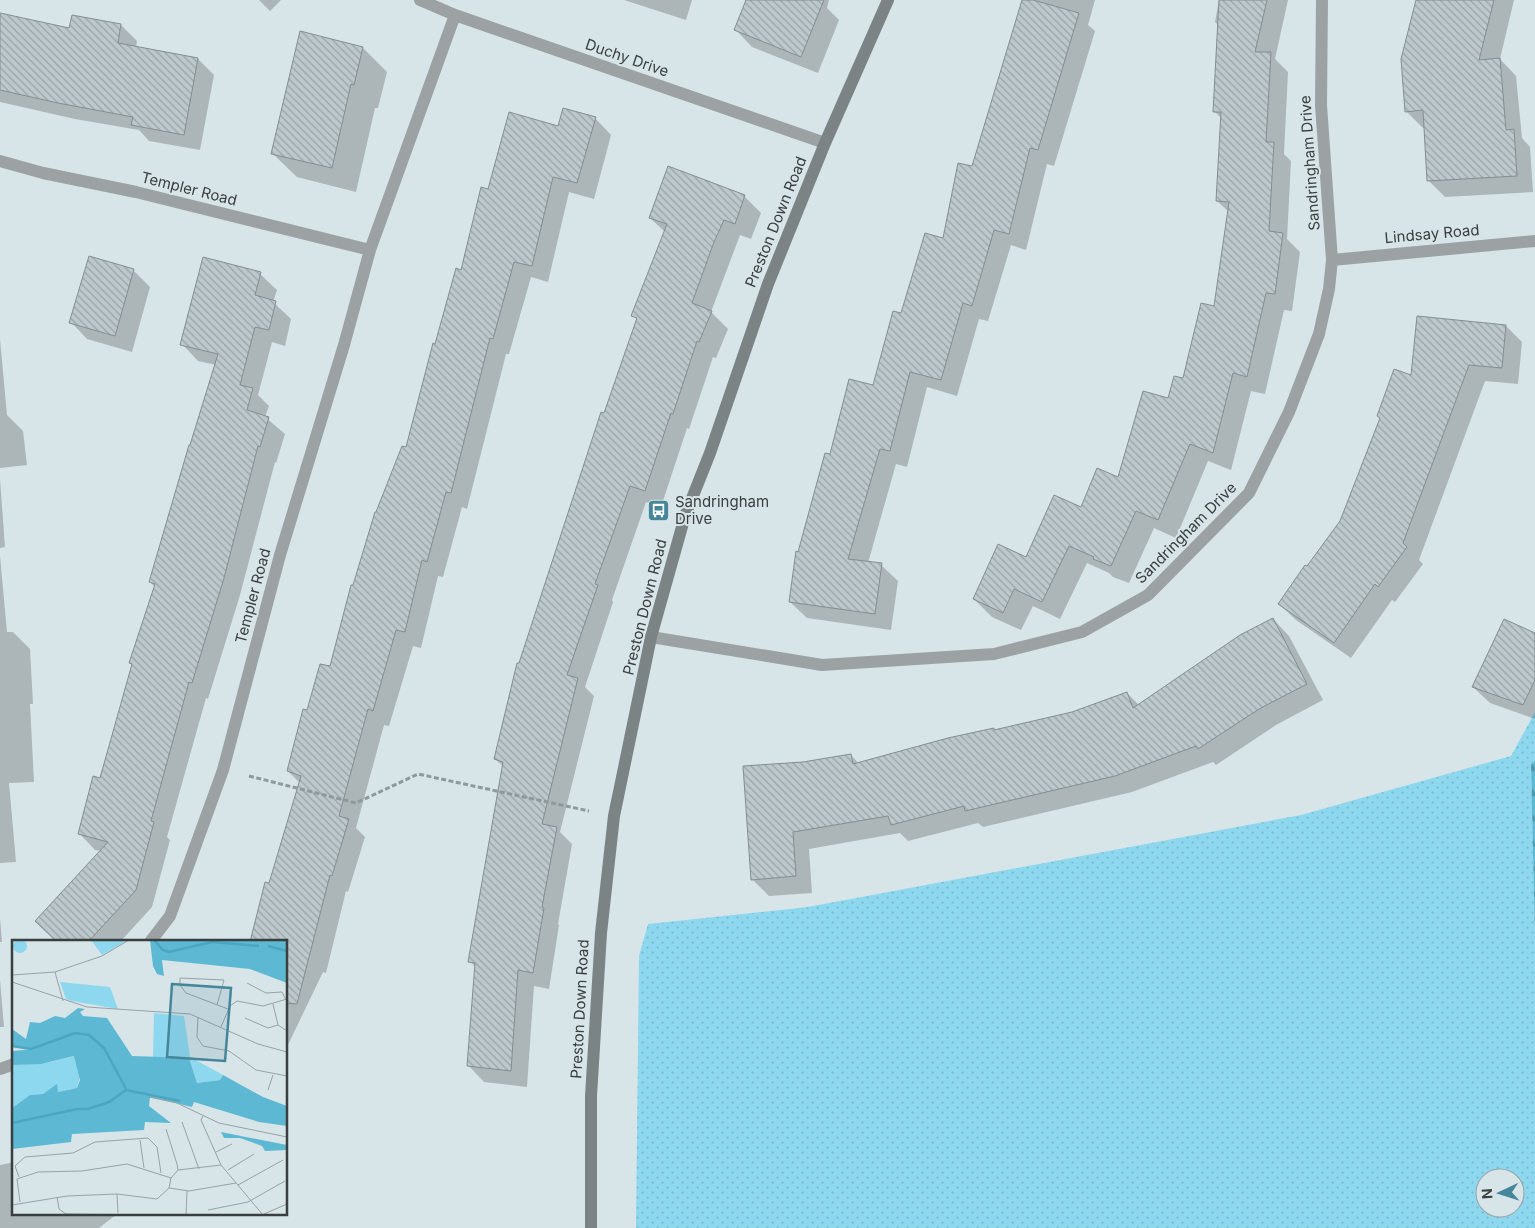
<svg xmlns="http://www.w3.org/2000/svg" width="1535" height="1228" font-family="Inter,sans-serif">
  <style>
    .grass { fill: url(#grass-dots); fill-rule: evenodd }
    .forest { fill: url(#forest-firs) }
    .shadow { fill: #0003 }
    .building { fill: url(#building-back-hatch); stroke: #828e91 }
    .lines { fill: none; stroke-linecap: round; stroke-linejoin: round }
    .path { stroke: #8f989b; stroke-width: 3; stroke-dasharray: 5 2.5; stroke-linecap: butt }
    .street { stroke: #9ca2a3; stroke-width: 12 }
    .secondary { stroke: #7b8385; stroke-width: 12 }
    .labels { text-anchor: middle; stroke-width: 4; stroke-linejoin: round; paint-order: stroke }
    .street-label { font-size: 15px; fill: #393e3f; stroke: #d7e4e8 }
    .poi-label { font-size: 15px; fill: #393e3f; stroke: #d7e4e8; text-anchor: start }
    .inset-river { fill: none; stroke: #4aa6c1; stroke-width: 2.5 }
    .inset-road { fill: none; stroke: #98a2a4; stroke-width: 1 }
    .view { fill: #46869a; fill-opacity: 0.15; stroke: #46869a; stroke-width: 2.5 }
    .inset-edge { fill: none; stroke: #393e3f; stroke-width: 2.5 }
  </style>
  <defs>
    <pattern id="grass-dots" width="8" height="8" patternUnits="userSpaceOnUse" patternTransform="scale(1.25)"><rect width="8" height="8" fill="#8dd8ef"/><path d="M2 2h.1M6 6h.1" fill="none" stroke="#7abace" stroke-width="1.8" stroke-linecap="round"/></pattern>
    <pattern id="forest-firs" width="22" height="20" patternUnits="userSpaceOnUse" patternTransform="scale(1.25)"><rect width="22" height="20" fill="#5db8d3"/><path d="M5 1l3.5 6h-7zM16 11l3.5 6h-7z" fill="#4e97ad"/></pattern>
    <pattern id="building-back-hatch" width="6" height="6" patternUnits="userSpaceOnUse" patternTransform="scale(1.25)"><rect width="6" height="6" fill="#bcc8cc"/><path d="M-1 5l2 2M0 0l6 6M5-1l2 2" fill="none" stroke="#9aa4a7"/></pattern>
  </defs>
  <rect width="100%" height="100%" fill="#d7e4e8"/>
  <!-- grass -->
  <path class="grass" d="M 1535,712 L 1535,761 L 1531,764 L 1535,940 L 1535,1228 L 636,1228 L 639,956 L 648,924 L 808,907 L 1301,815 L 1511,756 ZM 1485,1178 L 1515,1178 L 1515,1208 L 1485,1208 Z"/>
  <!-- forest -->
  <path class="forest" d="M 1535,761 L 1535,940 L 1531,764 Z"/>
  <!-- shadow -->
  <path class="shadow" d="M 259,0 L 281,0 L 270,11 Z
    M 624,0 L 692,0 L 686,20 Z
    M 748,0 L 829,0 L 827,8 L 839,20 L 818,73 L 752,47 L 736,30 Z
    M 1023,0 L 1095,0 L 1088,25 L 1095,31 L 1054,166 L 1047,164 L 1026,250 L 1011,245 L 988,321 L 979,319 L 957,396 L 927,387 L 907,467 L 896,464 L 868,563 L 881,565 L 898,581 L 891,630 L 807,618 L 790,602 L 799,553 L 831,456 L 874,387 L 902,315 L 943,239 L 973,168 Z
    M 1219,0 L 1288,0 L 1275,59 L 1288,72 L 1284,154 L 1291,161 L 1287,239 L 1300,252 L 1292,311 L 1284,310 L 1265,394 L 1251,391 L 1231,470 L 1208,461 L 1176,538 L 1154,528 L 1129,583 L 1113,577 L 1109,573 L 1087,563 L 1060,619 L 1033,606 L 1021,630 L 992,617 L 974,599 L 1026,559 L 1081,509 L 1118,479 L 1169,400 L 1184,380 L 1215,308 L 1229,212 L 1217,201 L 1222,119 L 1214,111 L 1219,26 L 1215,22 Z
    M 1418,0 L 1514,0 L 1500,59 L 1516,76 L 1522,138 L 1530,147 L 1533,192 L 1445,197 L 1429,181 L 1426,127 L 1423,128 L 1406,111 Z
    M 0,14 L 70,30 L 121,25 L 137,41 L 136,48 L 198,59 L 214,75 L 200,150 L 149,141 L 139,130 L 75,119 L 0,102 Z
    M 363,48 L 387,72 L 378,108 L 375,108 L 356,192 L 297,177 L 272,153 Z
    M 595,118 L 611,135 L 594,199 L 569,192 L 548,282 L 531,277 L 509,354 L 506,354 L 467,509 L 462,507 L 443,577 L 438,576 L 421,648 L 413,646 L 389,726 L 384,725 L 356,828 L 365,837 L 348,892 L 346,891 L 326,973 L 323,972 L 286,1049 L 286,942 L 270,885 L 300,783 L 288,771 L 308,712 L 330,668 L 354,587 L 407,449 L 436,345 L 489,190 L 559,127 Z
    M 744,196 L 761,213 L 751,239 L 740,235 L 711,312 L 728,329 L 716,358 L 713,357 L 689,429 L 687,428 L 661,507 L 646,502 L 612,600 L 613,602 L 585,687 L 594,696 L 560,832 L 572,844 L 558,924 L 559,925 L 549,989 L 534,986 L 527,1087 L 484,1082 L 468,1065 L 476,968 L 470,961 L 504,767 L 495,759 L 520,665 L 637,320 L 633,315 L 665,232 L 650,218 Z
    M 89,258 L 134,271 L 150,287 L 132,352 L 87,339 L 71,322 Z
    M 260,274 L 277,290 L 273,302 L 291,319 L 285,346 L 272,342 L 258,395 L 269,406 L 265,417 L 285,434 L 276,463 L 275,462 L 240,595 L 208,699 L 206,698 L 167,837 L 170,840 L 152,907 L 120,942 L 57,942 L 101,851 L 95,850 L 79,833 L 101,780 L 155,587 L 150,582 L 216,365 L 198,361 L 182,344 Z
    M 1506,326 L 1522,342 L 1518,384 L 1485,381 L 1419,560 L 1423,564 L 1395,602 L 1392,600 L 1351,658 L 1296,620 L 1279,604 L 1341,522 L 1412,377 Z
    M 0,339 L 7,415 L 23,431 L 27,465 L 0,468 Z
    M 0,479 L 5,547 L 0,548 Z
    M 0,556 L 7,632 L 13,632 L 30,649 L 33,704 L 30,704 L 34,782 L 9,783 L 16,862 L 0,863 Z
    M 1273,619 L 1289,636 L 1323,700 L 1276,725 L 1216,765 L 1213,762 L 1132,792 L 983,827 L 978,823 L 908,841 L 900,833 L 809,849 L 812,893 L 769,896 L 752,879 L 803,763 L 851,755 L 859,764 L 993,729 L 995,731 L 1072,713 L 1127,693 L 1139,705 Z
    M 1535,634 L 1535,719 L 1490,703 L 1473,687 Z
    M 0,918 L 2,942 L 0,942 Z
    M 0,980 L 4,1027 L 0,1027 Z
    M 14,1159 L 14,1214 L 117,1214 L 99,1228 L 0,1228 L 0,1165 L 10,1163 Z"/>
  <!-- building -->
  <path class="building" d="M 746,0 L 824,0 L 801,57 L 734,30 Z
    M 1022,0 L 1033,0 L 1079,13 L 1038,150 L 1030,148 L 1009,234 L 994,230 L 972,306 L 963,303 L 941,380 L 910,372 L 890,451 L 880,449 L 848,559 L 882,563 L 875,614 L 789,602 L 796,551 L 798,552 L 825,453 L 830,454 L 849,379 L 873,385 L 893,311 L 901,313 L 925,233 L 943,238 L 958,163 L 972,166 Z
    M 1219,0 L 1267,0 L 1255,52 L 1271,52 L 1266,142 L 1274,142 L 1269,231 L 1283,233 L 1275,294 L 1266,293 L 1247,377 L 1233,373 L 1213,453 L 1190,444 L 1158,520 L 1136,511 L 1111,566 L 1093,559 L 1094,557 L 1069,546 L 1042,602 L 1014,589 L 1003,613 L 973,599 L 998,544 L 1026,557 L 1054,495 L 1081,507 L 1097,468 L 1118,477 L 1143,391 L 1168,398 L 1174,376 L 1183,378 L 1201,303 L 1214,306 L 1229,202 L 1216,201 L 1221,112 L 1213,112 Z
    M 1416,0 L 1494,0 L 1479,60 L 1500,58 L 1506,130 L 1514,129 L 1517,176 L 1427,181 L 1423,110 L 1405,112 L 1401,59 Z
    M 0,13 L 69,28 L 72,15 L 121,24 L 118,43 L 198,58 L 184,135 L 131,125 L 133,117 L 58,103 L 0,90 Z
    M 300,31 L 363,47 L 354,85 L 351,84 L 332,168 L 271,154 Z
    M 563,108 L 596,117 L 577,183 L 553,177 L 532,266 L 514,262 L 493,339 L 490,338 L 451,493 L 446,492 L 427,562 L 422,560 L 405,632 L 396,630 L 373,711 L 368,709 L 339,816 L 349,819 L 332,876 L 330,875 L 297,1004 L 286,1003 L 286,942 L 250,942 L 265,882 L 269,883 L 301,776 L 287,771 L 303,709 L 307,710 L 320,664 L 330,666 L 351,585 L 353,585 L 375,512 L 376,512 L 402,446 L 406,447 L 433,343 L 435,344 L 456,268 L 461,270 L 481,187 L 488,189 L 509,112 L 558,126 Z
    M 668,166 L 745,195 L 735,224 L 724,220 L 714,242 L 692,303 L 712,311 L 699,342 L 697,341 L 673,414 L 671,413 L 645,491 L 630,486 L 595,584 L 598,585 L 567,675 L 578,678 L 542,824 L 557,827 L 542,907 L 544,908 L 533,973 L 518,970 L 511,1071 L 467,1066 L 475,963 L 468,962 L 503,762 L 494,759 L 517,663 L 519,663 L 601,412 L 604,413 L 637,318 L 631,316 L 667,224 L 649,218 Z
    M 89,256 L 134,269 L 115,336 L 69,323 Z
    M 203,257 L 261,272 L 255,295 L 276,301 L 269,330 L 255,327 L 240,385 L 253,388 L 247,410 L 269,417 L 260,447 L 258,446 L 224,578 L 192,683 L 189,682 L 151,821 L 154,822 L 136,890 L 88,942 L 57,942 L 35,921 L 108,842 L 78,834 L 93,776 L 100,778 L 132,664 L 129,663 L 155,584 L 149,582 L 189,445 L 190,445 L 218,354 L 180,345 Z
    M 1417,316 L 1506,325 L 1502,368 L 1469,365 L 1403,543 L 1407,547 L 1378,587 L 1375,584 L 1334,643 L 1278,604 L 1305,565 L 1307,566 L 1340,521 L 1380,418 L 1377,416 L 1394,369 L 1411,375 Z
    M 1273,618 L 1307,684 L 1259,709 L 1198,749 L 1196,746 L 1115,776 L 965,811 L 964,806 L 891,825 L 888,816 L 793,832 L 796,876 L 751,880 L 743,766 L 803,762 L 851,754 L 853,764 L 948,738 L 994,728 L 994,730 L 1072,712 L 1127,692 L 1133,708 L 1240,635 Z
    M 1504,619 L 1535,633 L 1535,680 L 1523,705 L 1472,687 Z"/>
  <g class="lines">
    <!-- path -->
    <path class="path" d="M 249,776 L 356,803 L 418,774 L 589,811"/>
    <!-- street -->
    <path class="street" d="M 420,0 L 455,15 L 825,143
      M 0,161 L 43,173 L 136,192 L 370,250
      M 1332,260 L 1535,241
      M 651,637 L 822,665 L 994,654 L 1082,632 L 1148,595 L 1249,493 L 1289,412 L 1319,334 L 1329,289 L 1332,260 L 1321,105 L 1322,0
      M 150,942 L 170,916 L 223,770 L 280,555 L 344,345 L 370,250 L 455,15
      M 0,1069 L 14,1064"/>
    <!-- secondary -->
    <path class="secondary" d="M 591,1228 L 591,1096 L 601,933 L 614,816 L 651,637 L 685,516 L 710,453 L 768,284 L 825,143 L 888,0"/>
  </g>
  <!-- icons -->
  <defs>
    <symbol id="bus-square" viewBox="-11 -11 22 22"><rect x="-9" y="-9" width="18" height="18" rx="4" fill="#46869a" stroke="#d7e4e8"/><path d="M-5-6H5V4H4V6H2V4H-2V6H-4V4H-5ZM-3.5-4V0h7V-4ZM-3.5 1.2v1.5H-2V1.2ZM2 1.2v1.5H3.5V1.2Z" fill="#fff"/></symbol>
  </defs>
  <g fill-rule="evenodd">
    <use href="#bus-square" x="646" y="498" width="25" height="25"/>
  </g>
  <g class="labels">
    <!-- street labels -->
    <g class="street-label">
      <text transform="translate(627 58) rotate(19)" y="5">Duchy Drive</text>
      <text transform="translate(1310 163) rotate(-94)" y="5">Sandringham Drive</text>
      <text transform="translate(189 189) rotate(14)" y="5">Templer Road</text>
      <text transform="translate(776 222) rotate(-68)" y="5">Preston Down Road</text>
      <text transform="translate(1432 234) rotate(-5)" y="5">Lindsay Road</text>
      <text transform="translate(1186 533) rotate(-45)" y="5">Sandringham Drive</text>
      <text transform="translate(253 596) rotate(-75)" y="5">Templer Road</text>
      <text transform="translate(645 607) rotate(-76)" y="5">Preston Down Road</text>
      <text transform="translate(580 1009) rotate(-87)" y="5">Preston Down Road</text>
    </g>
    <!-- poi labels -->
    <g class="poi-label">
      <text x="675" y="507">Sandringham<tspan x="675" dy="17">Drive</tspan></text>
    </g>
  </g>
  <!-- overview -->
  <g transform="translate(12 940)">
    <rect width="275" height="275" fill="#d7e4e8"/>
    <path d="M1 6a7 7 0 1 1 14 0a7 7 0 1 1-14 0ZM 79,0 L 116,0 L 90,15 ZM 48,42 L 98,47 L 106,69 L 60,61 L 54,59 ZM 142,73 L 172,76 L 178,117 L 211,135 L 208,140 L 185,143 L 177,118 L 141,117 ZM 63,116 L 68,136 L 65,148 L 46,152 L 44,145 L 31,154 L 18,155 L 0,168 L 0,125 L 34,123 Z" fill="#8dd8ef"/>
    <path d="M 138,0 L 275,0 L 275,43 L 238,29 L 150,20 L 152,36 L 145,34 L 141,26 ZM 66,68 L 73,69 L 68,72 L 71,76 L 95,78 L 120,116 L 177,118 L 185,143 L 208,140 L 211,135 L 251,157 L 275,166 L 275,186 L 247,182 L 182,162 L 180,167 L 138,157 L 137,166 L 159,183 L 133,182 L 132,190 L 60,194 L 59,202 L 0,209 L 0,168 L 18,155 L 31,154 L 45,144 L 46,152 L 65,148 L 68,140 L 62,116 L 29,124 L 0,125 L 0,111 L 24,109 L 0,106 L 0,89 L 14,99 L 18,82 L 28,83 L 43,76 L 53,78 ZM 209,192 L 275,205 L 275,210 L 253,211 L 250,206 L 228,198 L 212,198 Z" fill="#5db8d3"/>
    <path class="inset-river" d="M 142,0 L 151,10 L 157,12 L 200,2 L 247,6M 256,6 L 275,11M 0,106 L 19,109 L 63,93 L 77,95 L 92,108 L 114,149M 0,183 L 65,169 L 76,169 L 97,162 L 114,150 L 168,161"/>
    <path class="inset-road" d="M 43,32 L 51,61M 0,35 L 43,32 L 90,16 L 117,0M 0,42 L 75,67 L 178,74 L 246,104 L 275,112M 235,43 L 254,53 L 270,52 L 274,60M 261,64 L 266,85 L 275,91M 205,65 L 212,40 L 168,38 L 168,45 L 174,53 L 216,69M 186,77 L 185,97 L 191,106 L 217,111 L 244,130 L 275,136M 233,78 L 256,88 L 266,85M 209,87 L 218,66 L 225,61 L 251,66 L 275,59M 256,150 L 261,135M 137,157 L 165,163 L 207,183 L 275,197M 191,176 L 189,180 L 209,225 L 251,275M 170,182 L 187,229M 154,189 L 165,224 L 166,230 L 159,238M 128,200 L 132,228M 204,212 L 220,204M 166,230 L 209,225M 216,230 L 242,214M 7,237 L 3,226 L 13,217 L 61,213 L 83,202 L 136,198 L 145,207 L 149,233M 226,245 L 271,220M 157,248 L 177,251 L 224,243M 105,254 L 106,273M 45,257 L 47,269 L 54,274 L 130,275M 8,262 L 5,239 L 26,232 L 70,231 L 115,224 L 159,238M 0,265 L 55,256 L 105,254 L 145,259 L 157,248 L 159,238M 196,270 L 236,262 L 273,241M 252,274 L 275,264M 174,275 L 175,251"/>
    <path class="view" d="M 160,44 L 219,48 L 213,121 L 155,117 Z"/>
    <rect width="275" height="275" class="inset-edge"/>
  </g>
  <!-- north arrow -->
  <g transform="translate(1500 1193) rotate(266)"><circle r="24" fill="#d7e4e8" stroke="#98a2a4"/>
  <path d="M0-4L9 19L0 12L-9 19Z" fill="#46869a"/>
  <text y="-8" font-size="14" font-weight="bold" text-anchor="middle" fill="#393e3f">N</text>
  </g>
</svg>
